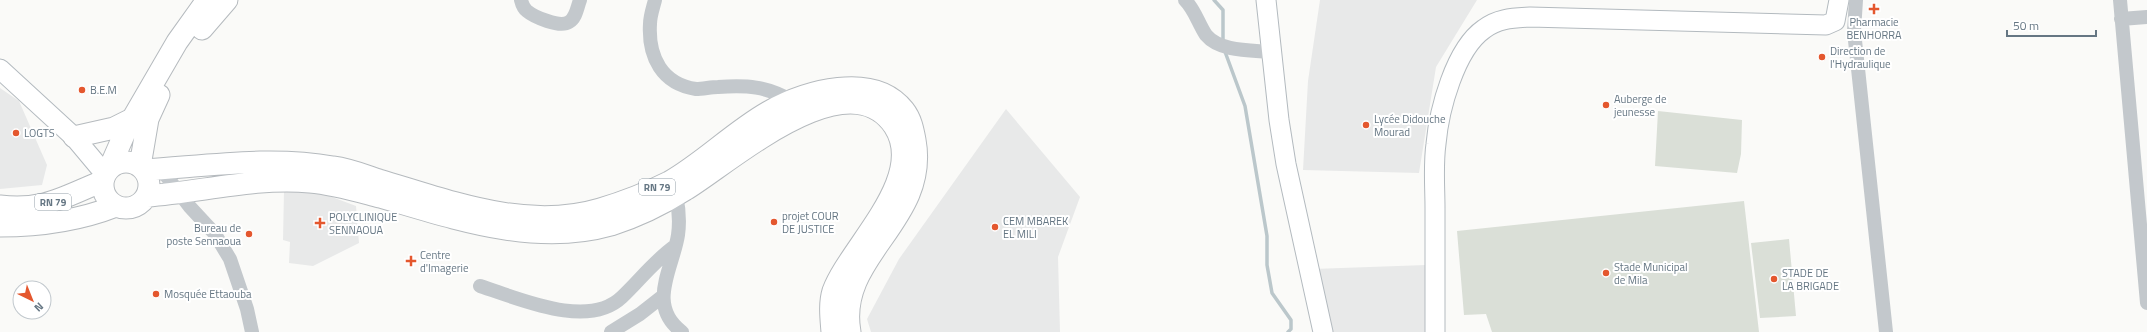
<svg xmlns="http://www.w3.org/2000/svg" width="2147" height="332" font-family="'Titillium Web',sans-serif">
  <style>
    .built { fill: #e8e9e9 }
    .green { fill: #dadfd7 }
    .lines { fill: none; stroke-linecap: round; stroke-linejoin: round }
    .stream { stroke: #bbc7cb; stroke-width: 3.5 }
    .secondary-casing { stroke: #b3babf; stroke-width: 21 }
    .primary-casing { stroke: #b5babe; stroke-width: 23 }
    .minor { stroke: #c3c8cc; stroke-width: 14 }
    .secondary { stroke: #fff; stroke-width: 19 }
    .primary { stroke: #fff; stroke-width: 21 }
    .poi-dot { fill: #e4572e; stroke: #fff; stroke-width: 1.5 }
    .labels { text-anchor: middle; stroke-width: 4; stroke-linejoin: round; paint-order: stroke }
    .shield { fill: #fff; stroke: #939fa8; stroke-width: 1 }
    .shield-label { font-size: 10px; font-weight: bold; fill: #657683 }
    .poi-label { font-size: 11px; fill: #657683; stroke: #fff; text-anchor: start }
  </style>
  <rect width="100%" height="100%" fill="#fafaf8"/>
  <!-- built -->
  <path class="built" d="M 1320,0 L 1477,0 L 1436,67 L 1419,173 L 1303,170 L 1308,81 Z
    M 0,88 L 19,101 L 47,165 L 42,185 L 0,189 Z
    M 1006,109 L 1080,197 L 1058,257 L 1060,332 L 871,332 L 867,319 L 899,259 Z
    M 284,191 L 324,194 L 356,206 L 359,243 L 313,266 L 289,263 L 290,242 L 283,240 Z
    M 1426,265 L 1426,332 L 1331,332 L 1313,269 Z"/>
  <!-- green -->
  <path class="green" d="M 1658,111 L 1742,120 L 1741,154 L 1737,173 L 1655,166 Z
    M 1744,201 L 1759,332 L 1492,332 L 1486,314 L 1464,315 L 1457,231 Z
    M 1789,239 L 1796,316 L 1760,318 L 1751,243 Z"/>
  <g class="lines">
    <!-- stream -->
    <path class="stream" d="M 1214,0 L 1223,10 L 1223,41
      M 1224,49 L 1245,106 L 1267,236 L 1267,265 L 1272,293 L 1291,320 L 1291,329 L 1288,332"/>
    <defs>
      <path id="secondary" d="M 1266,0 L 1279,120 L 1286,164 L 1323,332
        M 0,69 L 74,137 L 105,174
        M 1435,332 C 1435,291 1435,249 1435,208 C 1435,187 1433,165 1436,144 C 1439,110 1455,49 1484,29 C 1498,18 1514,18 1530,17 L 1826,25 L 1835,21 L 1839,0"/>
      <path id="primary" d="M 202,29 L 227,0
        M 74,137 L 114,128 L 132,119
        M103 185a23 23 0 1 1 46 0a23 23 0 1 1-46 0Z
        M 140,166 L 148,119 L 159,95
        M 109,169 L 127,128 L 177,42 L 207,0
        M 144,170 C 207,166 271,156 333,167 C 349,169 364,175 379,180 C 450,201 526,231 600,209 C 624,202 647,193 669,182 C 704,162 733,132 768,112 C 805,91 873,71 904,110 C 911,119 913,129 915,140 C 930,222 836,255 850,332
        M 147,196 C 201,192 255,177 310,182 C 334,184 357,191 380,197 C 453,218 534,247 611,225 C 636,217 663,204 685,190 C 730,163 847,57 894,126 C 928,178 850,246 833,291 C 829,304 831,319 832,332
        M 0,206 C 45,211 63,197 103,181
        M 0,226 C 41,226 78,221 116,206"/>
    </defs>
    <!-- secondary casing -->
    <use href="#secondary" class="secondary-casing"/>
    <!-- primary casing -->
    <use href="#primary" class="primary-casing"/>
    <!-- minor -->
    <path class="minor" d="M 521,0 C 522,4 523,8 527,11 C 534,17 560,28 569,22 C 576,18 577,8 580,0
      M 655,0 C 653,8 650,16 650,24 C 648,57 662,84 696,89 C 703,89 711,87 718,87 C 747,85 766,86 792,101
      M 1185,0 C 1195,10 1198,23 1206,35 C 1220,52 1252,50 1272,52
      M 1856,0 L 1854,31 L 1886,332
      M 2120,0 L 2147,303
      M 2121,19 L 2147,17
      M 161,169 L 190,207 L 215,234 L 230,259 L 247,309 L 252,332
      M 676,195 C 679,209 680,221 678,235 C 673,268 646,305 682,332
      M 480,286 C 518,298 588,330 622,297 C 640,280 654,261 675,246
      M 611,332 L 640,314 L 663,296"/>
    <!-- secondary -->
    <use href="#secondary" class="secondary"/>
    <!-- primary -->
    <use href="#primary" class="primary"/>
  </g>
  <!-- markers -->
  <g class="poi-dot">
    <path d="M1872 3h4v4h4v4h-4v4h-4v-4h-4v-4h4z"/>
    <circle cx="1822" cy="57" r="4"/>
    <circle cx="82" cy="90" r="4"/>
    <circle cx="1606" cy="105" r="4"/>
    <circle cx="1366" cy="125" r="4"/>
    <circle cx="16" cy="133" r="4"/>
    <circle cx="774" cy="222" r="4"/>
    <path d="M318 217h4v4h4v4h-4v4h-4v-4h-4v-4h4z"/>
    <circle cx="995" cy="227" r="4"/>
    <circle cx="249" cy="234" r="4"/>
    <path d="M409 255h4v4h4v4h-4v4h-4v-4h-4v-4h4z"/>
    <circle cx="1606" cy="273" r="4"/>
    <circle cx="1774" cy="279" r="4"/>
    <circle cx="156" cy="294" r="4"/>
  </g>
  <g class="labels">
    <!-- shield labels -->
    <g class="shield">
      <rect x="639" y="179" width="36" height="16" rx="3"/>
      <rect x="35" y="194" width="36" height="16" rx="3"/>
    </g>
    <g class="shield-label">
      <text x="657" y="191">RN 79</text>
      <text x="53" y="206">RN 79</text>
    </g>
    <!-- poi labels -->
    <g class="poi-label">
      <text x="1874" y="26" text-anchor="middle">Pharmacie<tspan x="1874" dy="13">BENHORRA</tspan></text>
      <text x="1830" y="55">Direction de<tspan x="1830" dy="13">l'Hydraulique</tspan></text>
      <text x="90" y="94">B.E.M</text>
      <text x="1614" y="103">Auberge de<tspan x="1614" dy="13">jeunesse</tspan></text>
      <text x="1374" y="123">Lycée Didouche<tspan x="1374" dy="13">Mourad</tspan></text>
      <text x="24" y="137">LOGTS</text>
      <text x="782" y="220">projet COUR<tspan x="782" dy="13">DE JUSTICE</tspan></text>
      <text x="329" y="221">POLYCLINIQUE<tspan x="329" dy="13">SENNAOUA</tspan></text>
      <text x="1003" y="225">CEM MBAREK<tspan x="1003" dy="13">EL MILI</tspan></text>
      <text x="241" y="232" text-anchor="end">Bureau de<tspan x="241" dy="13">poste Sennaoua</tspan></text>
      <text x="420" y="259">Centre<tspan x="420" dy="13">d'Imagerie</tspan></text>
      <text x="1614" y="271">Stade Municipal<tspan x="1614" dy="13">de Mila</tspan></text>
      <text x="1782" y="277">STADE DE<tspan x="1782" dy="13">LA BRIGADE</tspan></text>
      <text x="164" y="298">Mosquée Ettaouba</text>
    </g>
  </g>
  <!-- north arrow -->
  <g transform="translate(32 300) rotate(137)"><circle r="19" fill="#ffffff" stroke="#c1c8cd"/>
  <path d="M0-3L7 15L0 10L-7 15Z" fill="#e4572e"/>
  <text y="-6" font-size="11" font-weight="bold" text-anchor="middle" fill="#657683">N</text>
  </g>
  <!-- scale -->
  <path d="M2007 30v6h89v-6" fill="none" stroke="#657683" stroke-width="2"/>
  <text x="2013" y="30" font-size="12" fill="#657683" stroke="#ffffff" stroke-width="3" paint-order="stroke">50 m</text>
</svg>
